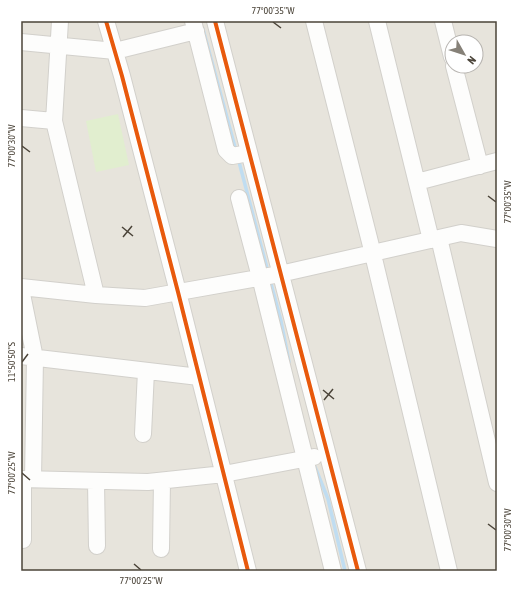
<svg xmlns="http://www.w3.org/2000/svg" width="518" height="592" font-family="'Asap Condensed',sans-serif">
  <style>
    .residential { fill: #e7e4dc; fill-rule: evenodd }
    .green { fill: #e1eecf }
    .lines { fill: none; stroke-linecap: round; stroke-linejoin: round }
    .stream { stroke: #c0ddf1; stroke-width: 3.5 }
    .minor-casing { stroke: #d2d0cb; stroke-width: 18 }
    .minor { stroke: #fdfdfc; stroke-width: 16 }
    .cycleway-casing { stroke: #fff; stroke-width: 6 }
    .cycleway { stroke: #e8590c; stroke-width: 4 }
    .ticks { fill: none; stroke: #4b4439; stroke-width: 1.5 }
    .neatline { fill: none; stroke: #4b4439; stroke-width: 1.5 }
    .ticks-label { font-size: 10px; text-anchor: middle; fill: #4b4439 }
  </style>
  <rect width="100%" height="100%" fill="#f4f2ee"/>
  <!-- residential -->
  <path class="residential" d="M 21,21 L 497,21 L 497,571 L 21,571 ZM 452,42 L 476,42 L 476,66 L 452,66 Z"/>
  <!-- green -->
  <path class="green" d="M 118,114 L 129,165 L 96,172 L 86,121 Z"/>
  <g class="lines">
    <!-- stream -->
    <path class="stream" d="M 203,29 L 236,151
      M 238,158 L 268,272
      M 270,280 L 281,321 L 289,362
      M 315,467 L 328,499 L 345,571"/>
    <defs>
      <path id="minor" d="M 60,21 L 54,121 L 96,295
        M 106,21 L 122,76 L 178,292 L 248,571
        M 193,21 L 226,150 L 232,156 L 249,153
        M 215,21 L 358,571
        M 314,21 L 370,242 L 449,571
        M 377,21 L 431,240
        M 443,21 L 452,57
        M 21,42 L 115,51 L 196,31
        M 454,66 L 480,166
        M 21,118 L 54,121
        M 417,182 L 497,161
        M 239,198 L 260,277 L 333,571
        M 439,238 L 497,483
        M 21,287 L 96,295 L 145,298 L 280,274 L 461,233 L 497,239
        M 21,289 L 35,358 L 33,479
        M 21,356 L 199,377
        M 143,434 L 146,371
        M 21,479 L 148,482 L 224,474 L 314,457
        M 96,481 L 97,546
        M 23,540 L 23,479
        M 161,549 L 162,481"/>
    </defs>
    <!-- minor casing -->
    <use href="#minor" class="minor-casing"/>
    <!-- minor -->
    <use href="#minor" class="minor"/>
    <defs>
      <path id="cycleway" d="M 106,21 L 122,76 L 178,292 L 248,571
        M 215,21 L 358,571"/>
    </defs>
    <!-- cycleway casing -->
    <use href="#cycleway" class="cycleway-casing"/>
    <!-- cycleway -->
    <use href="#cycleway" class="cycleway"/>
  </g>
  <!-- ticks -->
  <path class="ticks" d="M 273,22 L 281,28M 22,146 L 30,152M 488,196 L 496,202M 122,227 L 133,236M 123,237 L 132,226M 22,362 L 28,354M 323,390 L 334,399M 324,400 L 333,389M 22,473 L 30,480M 488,524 L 496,530M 134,564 L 141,570"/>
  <!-- border -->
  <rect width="518" height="592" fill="none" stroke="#ffffff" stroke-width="44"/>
  <!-- north arrow -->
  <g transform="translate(464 54) rotate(129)"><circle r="19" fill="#ffffff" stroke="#b7b4b0"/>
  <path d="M0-3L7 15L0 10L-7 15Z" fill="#868178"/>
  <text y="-6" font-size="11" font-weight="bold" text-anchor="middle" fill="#4b4439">N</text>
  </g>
  <rect x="22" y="22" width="474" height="548" class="neatline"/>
  <g class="ticks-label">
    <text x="273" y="14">77°00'35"W</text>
    <text transform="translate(11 146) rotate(-90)" y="4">77°00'30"W</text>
    <text transform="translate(507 202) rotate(-90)" y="4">77°00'35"W</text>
    <text transform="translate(11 362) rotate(-90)" y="4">11°50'50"S</text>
    <text transform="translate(11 473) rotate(-90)" y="4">77°00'25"W</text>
    <text transform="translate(507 530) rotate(-90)" y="4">77°00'30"W</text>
    <text x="141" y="584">77°00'25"W</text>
  </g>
</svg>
